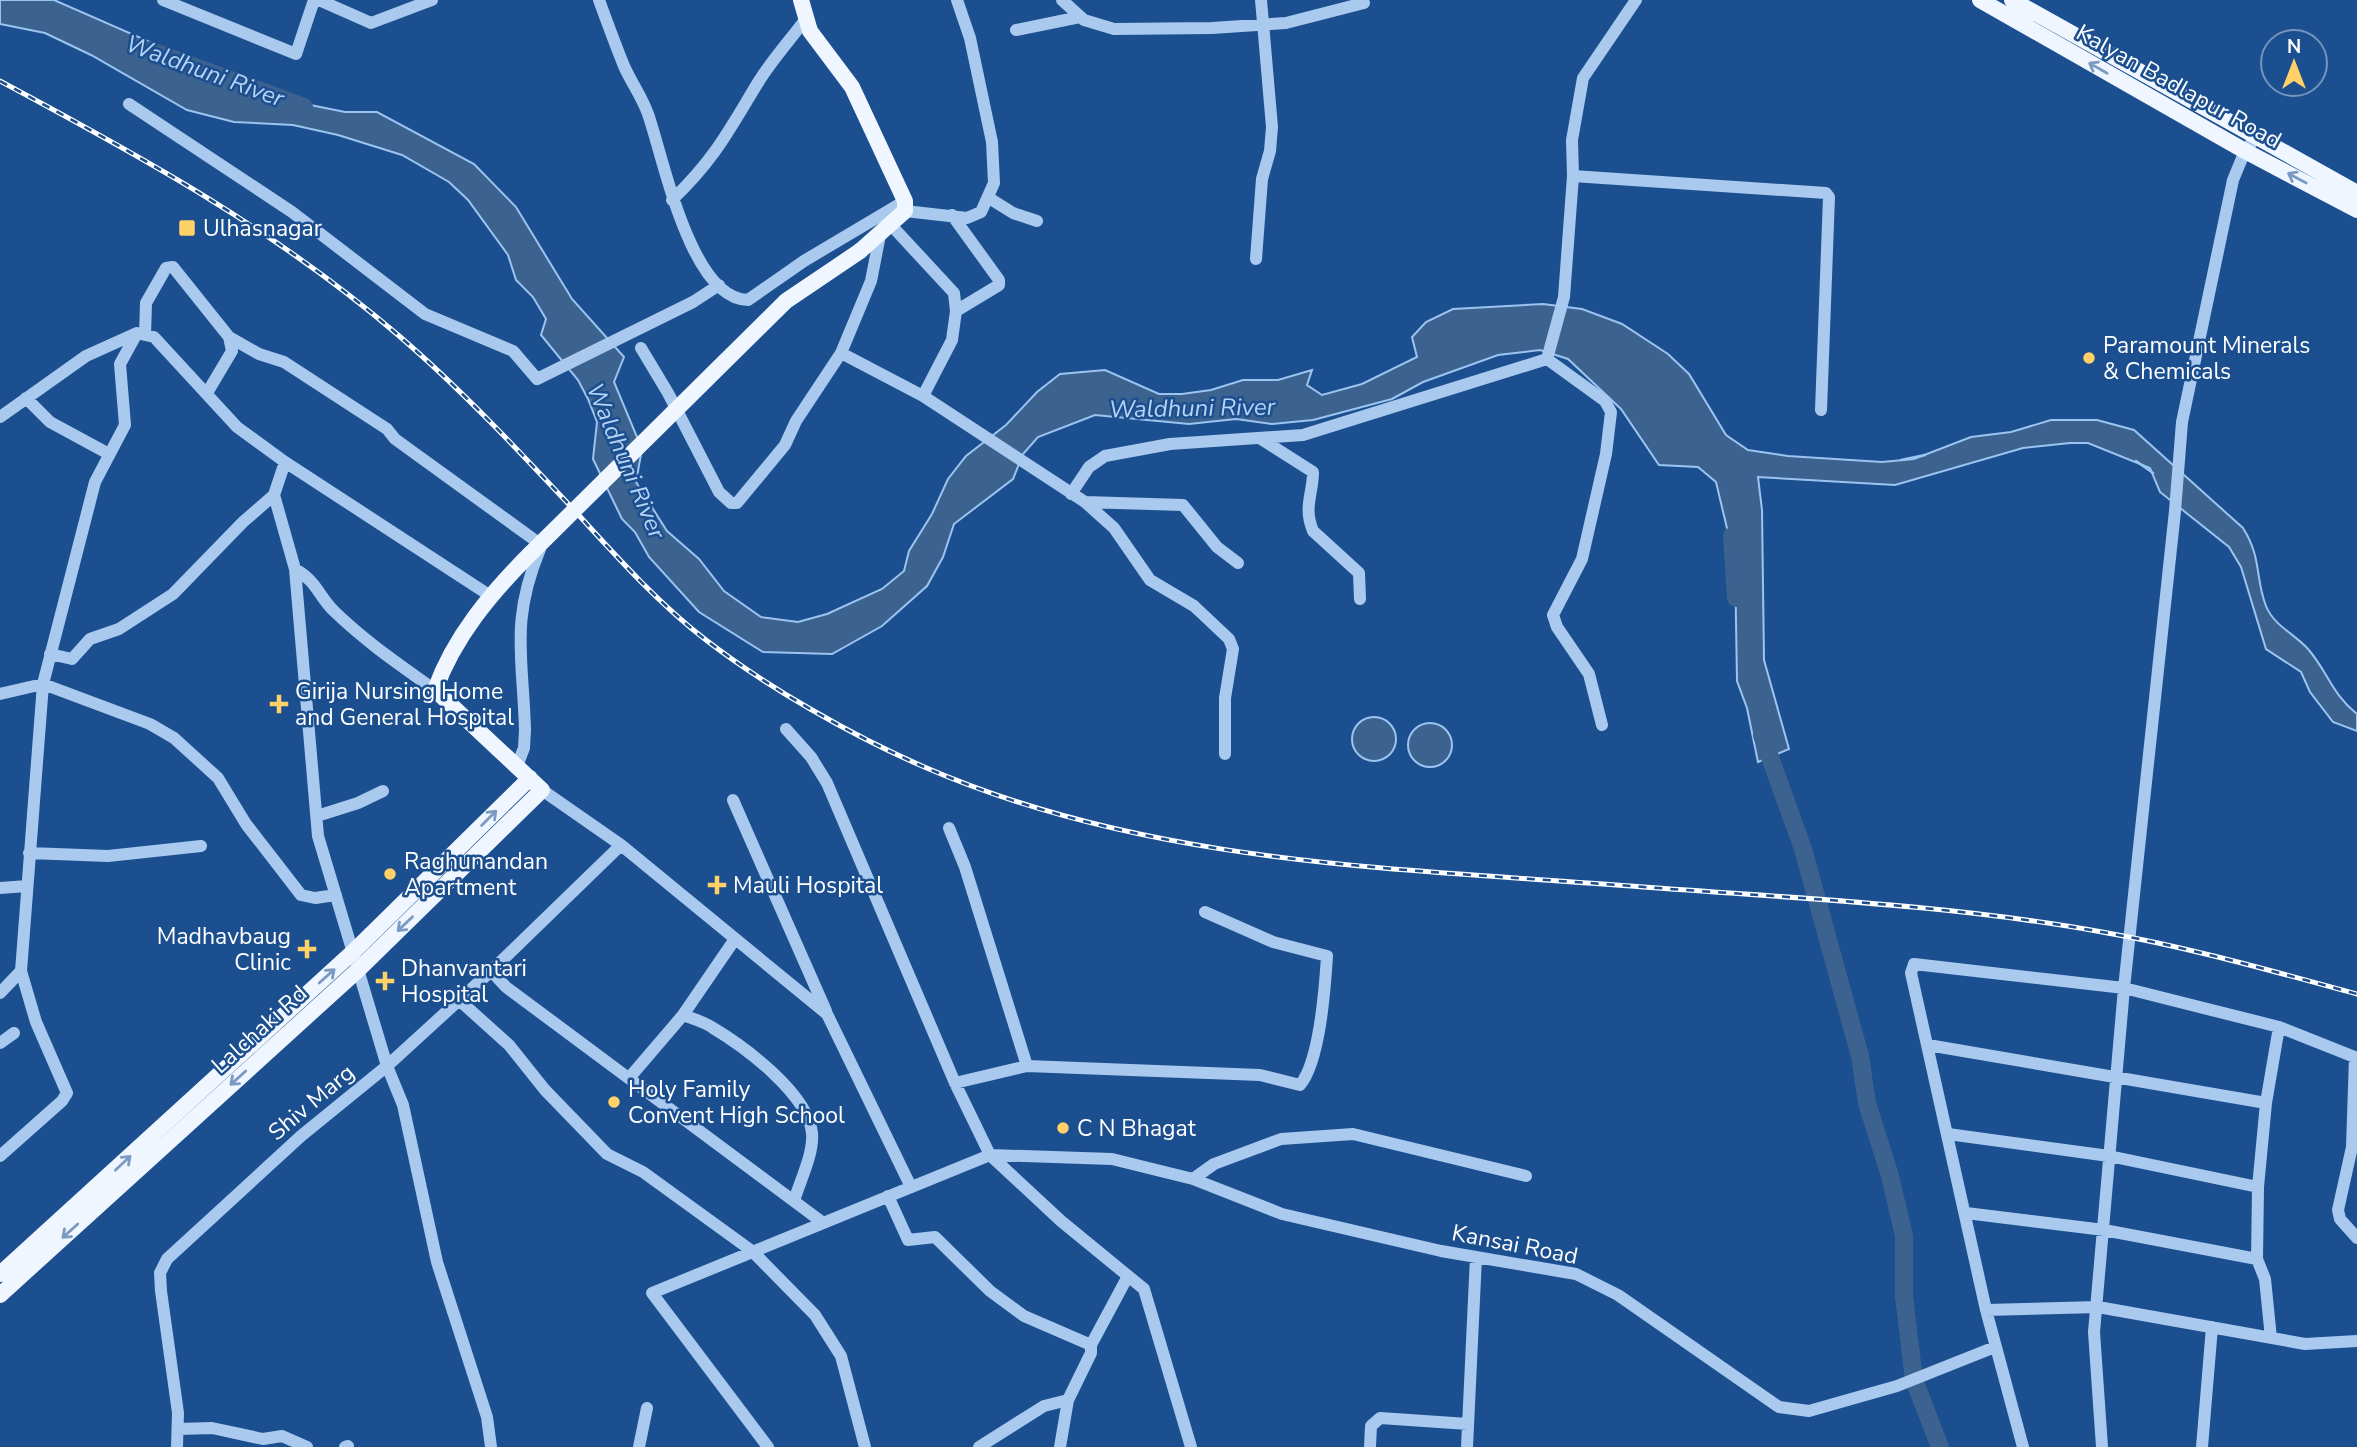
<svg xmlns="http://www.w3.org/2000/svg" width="2357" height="1447" font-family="'Nunito Sans',sans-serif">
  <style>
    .water { fill: #3c6290; stroke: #9cc4f0; stroke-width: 2 }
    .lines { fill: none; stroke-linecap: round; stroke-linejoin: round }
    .stream { stroke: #9cc4f0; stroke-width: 2.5 }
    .river { stroke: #3c6290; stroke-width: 18 }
    .minor { stroke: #a9c9ee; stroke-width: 12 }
    .major { stroke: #f0f6ff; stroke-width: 16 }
    .rail-casing { stroke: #fff; stroke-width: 5 }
    .rail { stroke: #1b4f8f; stroke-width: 2.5; stroke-dasharray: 8; stroke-linecap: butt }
    .major-bridge { stroke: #f0f6ff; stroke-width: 16 }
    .oneway { stroke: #7b9ac1 }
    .poi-dot { fill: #ffd166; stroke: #1b4f8f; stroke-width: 2.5 }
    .labels { text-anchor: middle; stroke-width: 5; stroke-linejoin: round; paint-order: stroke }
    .street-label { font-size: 23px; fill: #fff; stroke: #1b4f8f }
    .poi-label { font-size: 23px; fill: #fff; stroke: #1b4f8f; text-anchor: start }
    .water-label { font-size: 24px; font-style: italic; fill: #b5d3f5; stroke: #1b4f8f }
  </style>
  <rect width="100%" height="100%" fill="#1b4f8f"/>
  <!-- water -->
  <path class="water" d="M 0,0 L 54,0 L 157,45 L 187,68 L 236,90 L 345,112 L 377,112 L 474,164 L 516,207 L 572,299 L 624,357 L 614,382 L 642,449 L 636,482 L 667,531 L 699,559 L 724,591 L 761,617 L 798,622 L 827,614 L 882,589 L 904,571 L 909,551 L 932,514 L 948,479 L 966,456 L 1006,425 L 1037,392 L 1060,374 L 1105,370 L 1159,394 L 1182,394 L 1211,390 L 1243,380 L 1278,380 L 1312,370 L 1307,385 L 1322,395 L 1362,384 L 1417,357 L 1412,337 L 1426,322 L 1453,309 L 1543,304 L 1582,309 L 1622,324 L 1668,354 L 1689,374 L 1726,435 L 1748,450 L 1788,456 L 1882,462 L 1914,459 L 1971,437 L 2011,432 L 2051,420 L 2097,420 L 2134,430 L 2243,528 C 2262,558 2255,578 2266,606 C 2274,626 2295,634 2308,649 C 2328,672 2331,693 2357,714 L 2357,731 L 2333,722 L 2310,692 L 2301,672 L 2266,649 L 2241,567 L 2229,547 L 2160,492 L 2150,468 L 2088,443 L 2070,443 L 2023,448 L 1895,485 L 1758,477 L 1762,510 L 1764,660 L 1789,749 L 1758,762 L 1747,708 L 1737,681 L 1735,562 L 1716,482 L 1698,467 L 1659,465 L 1621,409 L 1568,359 L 1540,350 L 1498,355 L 1423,382 L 1392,399 L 1313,420 L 1272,424 L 1236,419 L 1189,424 L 1095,415 L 1038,437 L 1023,454 L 1013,479 L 954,524 L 943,557 L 927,586 L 882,626 L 832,654 L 763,652 L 699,612 L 649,557 L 635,532 L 622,519 L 593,459 L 597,422 L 588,399 L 578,380 L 541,335 L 546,319 L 533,297 L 516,280 L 508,255 L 468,200 L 449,182 L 402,155 L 338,135 L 293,125 L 234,122 L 187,110 L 91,55 L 45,33 L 0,24 Z
    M1352 739a22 22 0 1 1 44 0a22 22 0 1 1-44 0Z
    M1408 745a22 22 0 1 1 44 0a22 22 0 1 1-44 0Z"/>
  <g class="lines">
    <!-- stream -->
    <path class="stream" d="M 1901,460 L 1925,455
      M 2136,461 L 2153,473"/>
    <!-- river -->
    <path class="river" d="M 149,50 L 304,107
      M 1732,536 L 1736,598
      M 1762,735 L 1803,849 L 1860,1056 L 1867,1103 L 1890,1176 L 1904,1236 L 1904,1296 L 1914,1380 L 1940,1447"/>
    <!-- minor -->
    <path class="minor" d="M 163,0 L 296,54 L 314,0
      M 319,0 L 371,23 L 432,0
      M 599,0 C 607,22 615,44 624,66 C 631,82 642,97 648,114 C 663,156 690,299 748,300 L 804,261 L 905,201
      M 1062,0 L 1084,20 L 1114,29 L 1212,28 L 1286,23 L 1364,3
      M 1016,30 L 1080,17
      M 129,104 L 292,212 L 425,314 L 513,351 L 537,379 L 693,302 L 719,285
      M 1573,176 L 1826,193 L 1829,197 L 1821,410
      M 989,198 L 1013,213 L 1037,221
      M 672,200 C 715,159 729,130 759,81 C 772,60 790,40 805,20
      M 905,211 L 967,218 L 981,212 L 994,183 L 992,142 L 970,38 L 957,0
      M 891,225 L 954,293 L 956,311
      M 880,235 L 871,281 L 841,353 L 923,396 L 1085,502 L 1114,528 L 1150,580 L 1194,606 L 1229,639 L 1233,649 L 1225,698 L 1225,754
      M 1256,259 L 1262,179 L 1270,151 L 1272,127 L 1261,0
      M 145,335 L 146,303 L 166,268 L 173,267 L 229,337 L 259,354 L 284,362 L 387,429 L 395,439 L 536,541 L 540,549 C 510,622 523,656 525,730 L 524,748 L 517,766
      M 641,348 L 668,393 L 719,492 L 731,503 L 737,503 L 785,445 L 796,421 L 841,353
      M 1547,359 L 1605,401 L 1611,412 L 1606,454 L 1582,559 L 1553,615 L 1557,627 L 1589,674 L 1602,725
      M 207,393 L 232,351 L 229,337
      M 923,396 L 952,340 L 956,311 L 999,285 L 999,280 L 952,215
      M 26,398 L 50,422 L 109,454
      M 0,417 L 86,356 L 137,333 L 154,337 L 237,427 L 285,462 L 489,595
      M 1261,439 L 1313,472 C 1313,494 1303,507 1313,531 L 1359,573 L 1360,599
      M 285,462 L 274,495 L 295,569 L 318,836 L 387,1066 L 403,1105 L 437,1262 L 487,1417 L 491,1447
      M 1071,494 L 1089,467 L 1105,456 L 1170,444 L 1303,435 L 1547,359 L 1564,297 L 1573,176 L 1572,140 L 1583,78 L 1636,0
      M 1085,502 L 1183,505 L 1217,547 L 1238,563
      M 295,569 C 318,582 318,596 335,612 C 366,642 400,665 435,690
      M 50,654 L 72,659 L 90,639 L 119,629 L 173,594 L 243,522 L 274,495
      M 0,694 L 43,684 L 150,724 L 174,738 L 218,778 L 246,824 L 301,895 L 315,898 L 336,895
      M 786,729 L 811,757 L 827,783 L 955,1083 L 990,1155 L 1061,1221 L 1144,1289 L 1191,1447
      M 542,790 L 621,845 L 827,1014 L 911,1187
      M 733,800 L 826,1011
      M 317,816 L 358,803 L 383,791
      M 949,828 L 965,867 L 1027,1066
      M 29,853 L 108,856 L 201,846
      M 0,888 L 27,886
      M 735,939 L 683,1015 C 693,1019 705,1022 713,1028 C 745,1047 808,1094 812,1133 C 814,1153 800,1181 794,1201
      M 491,971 L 506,987 L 822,1222
      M 0,993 L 21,971 L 43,684 L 95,482 L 125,425 L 120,364 L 137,333
      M 459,1000 L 509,1045 L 545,1090 L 607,1154 L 643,1172 L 752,1251 L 815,1315 L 841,1356 L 865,1447
      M 0,1043 L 14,1033
      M 1928,1045 L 2266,1103
      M 2355,1057 L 2352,1147 L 2338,1210 L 2340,1219 L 2357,1238
      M 630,1077 L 683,1015
      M 955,1083 L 1027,1066 L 1260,1075 L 1300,1085 C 1320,1061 1325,988 1327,956 L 1273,942 L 1205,912
      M 1948,1134 L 2109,1156 L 2258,1187
      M 0,1156 L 62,1101 L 67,1093 L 36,1022 L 21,971
      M 1193,1179 L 1214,1164 L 1281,1139 L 1353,1134 L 1526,1176
      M 888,1196 L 908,1240 L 935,1237 L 990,1291 L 1024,1316 L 1091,1345
      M 1966,1213 L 2104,1230 L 2257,1259
      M 1986,1310 L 2098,1307 L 2305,1344 L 2357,1341
      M 2271,1338 L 2265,1279 L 2257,1259 L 2258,1187 L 2266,1103 L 2279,1027
      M 178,1429 L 212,1428 L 263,1439 L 282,1436 L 307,1447
      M 177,1447 L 178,1413 L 161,1291 L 160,1273 L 167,1259 L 301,1136 L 387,1066 L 491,971 L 621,845
      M 345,1447 L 348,1446
      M 639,1447 L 647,1408
      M 768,1447 L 652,1293 L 990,1155 L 1112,1159 L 1193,1179 L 1282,1214 L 1441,1251 L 1576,1274 L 1618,1295 L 1779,1407 L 1809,1411 L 1897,1386 L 1995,1347
      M 979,1447 L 1044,1406 L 1068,1400
      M 1060,1447 L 1068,1400 L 1091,1353 L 1091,1345 L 1128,1276
      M 1370,1447 L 1371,1426 L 1380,1418 L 1468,1424
      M 1467,1447 L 1476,1257
      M 2023,1447 L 1986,1310 L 1911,973 L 1914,964 L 2124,988 L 2279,1027 L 2357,1058
      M 2102,1447 L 2094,1332 L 2124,988 L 2175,511 L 2182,422 L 2233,180 L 2245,151 L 2257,136
      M 2202,1447 L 2212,1327"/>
    <!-- major -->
    <path class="major" d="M 801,0 L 810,31 L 852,87 L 905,201 L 905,211 L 860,251
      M 1980,0 L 2245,151 L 2357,210
      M 2012,0 L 2357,193
      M 0,1274 L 353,952 L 530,778
      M 0,1295 L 358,970 L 542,790 L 435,690 C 454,637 491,593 530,554"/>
    <defs>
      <path id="rail" d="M 0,81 C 140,156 277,231 398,335 C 461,389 519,451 575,511 C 616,556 658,603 706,640 C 767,687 851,735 922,766 C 1146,864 1391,868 1631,886 C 1787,898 1947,904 2102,932 C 2188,947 2272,971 2357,994"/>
    </defs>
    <!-- rail casing -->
    <use href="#rail" class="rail-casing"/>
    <!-- rail -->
    <use href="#rail" class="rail"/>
    <!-- major-bridge -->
    <path class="major-bridge" d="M 530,554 L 786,301 L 860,251"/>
  </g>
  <!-- one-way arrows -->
  <defs><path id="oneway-shaft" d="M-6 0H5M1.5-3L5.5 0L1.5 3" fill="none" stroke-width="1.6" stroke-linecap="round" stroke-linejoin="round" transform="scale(1.75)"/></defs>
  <g class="oneway">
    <use href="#oneway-shaft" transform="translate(2098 68) rotate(-150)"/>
    <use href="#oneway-shaft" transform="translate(2297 178) rotate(-152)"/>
    <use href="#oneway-shaft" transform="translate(489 818) rotate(-45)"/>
    <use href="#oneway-shaft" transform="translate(405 924) rotate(136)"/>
    <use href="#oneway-shaft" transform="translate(327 976) rotate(-42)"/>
    <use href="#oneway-shaft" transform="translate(238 1078) rotate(138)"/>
    <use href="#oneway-shaft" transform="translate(123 1163) rotate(-43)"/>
    <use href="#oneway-shaft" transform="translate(70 1231) rotate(138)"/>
  </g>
  <!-- markers -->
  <g class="poi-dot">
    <rect x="178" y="219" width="18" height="18" rx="3.5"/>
    <circle cx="2089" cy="358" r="7"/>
    <path d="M275.5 693.5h7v7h7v7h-7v7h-7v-7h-7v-7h7z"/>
    <circle cx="390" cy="874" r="7"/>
    <path d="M713.5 874.5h7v7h7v7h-7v7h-7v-7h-7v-7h7z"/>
    <path d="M303.5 938.5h7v7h7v7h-7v7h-7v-7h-7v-7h7z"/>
    <path d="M381.5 970.5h7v7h7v7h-7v7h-7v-7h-7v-7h7z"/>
    <circle cx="614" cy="1102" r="7"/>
    <circle cx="1063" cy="1128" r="7"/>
  </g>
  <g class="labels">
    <!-- street labels -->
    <g class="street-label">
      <text transform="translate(2179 86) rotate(29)" y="8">Kalyan Badlapur Road</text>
      <text transform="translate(259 1029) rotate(-42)" y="8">Lalchaki Rd</text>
      <text transform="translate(311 1102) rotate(-40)" y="8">Shiv Marg</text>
      <text transform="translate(1515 1244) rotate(11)" y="8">Kansai Road</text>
    </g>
    <!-- poi labels -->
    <g class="poi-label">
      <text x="203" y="236">Ulhasnagar</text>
      <text x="2103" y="353">Paramount Minerals<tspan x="2103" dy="26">&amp; Chemicals</tspan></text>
      <text x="295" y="699">Girija Nursing Home<tspan x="295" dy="26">and General Hospital</tspan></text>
      <text x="404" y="869">Raghunandan<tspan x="404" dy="26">Apartment</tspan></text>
      <text x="733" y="893">Mauli Hospital</text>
      <text x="291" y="944" text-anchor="end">Madhavbaug<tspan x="291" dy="26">Clinic</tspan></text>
      <text x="401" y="976">Dhanvantari<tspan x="401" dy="26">Hospital</tspan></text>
      <text x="628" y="1097">Holy Family<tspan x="628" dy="26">Convent High School</tspan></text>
      <text x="1077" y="1136">C N Bhagat</text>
    </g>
    <!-- water labels -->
    <g class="water-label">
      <text transform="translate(205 71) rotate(20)" y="8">Waldhuni River</text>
      <text transform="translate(1192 408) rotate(-1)" y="8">Waldhuni River</text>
      <text transform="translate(626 461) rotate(67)" y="8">Waldhuni River</text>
    </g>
  </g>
  <!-- north arrow -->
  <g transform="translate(2294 63)"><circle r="33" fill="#1b4f8f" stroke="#7695bc" stroke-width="2"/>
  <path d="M0-5L12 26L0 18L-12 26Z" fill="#ffd166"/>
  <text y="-10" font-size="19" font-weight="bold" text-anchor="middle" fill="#ffffff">N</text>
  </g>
</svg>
